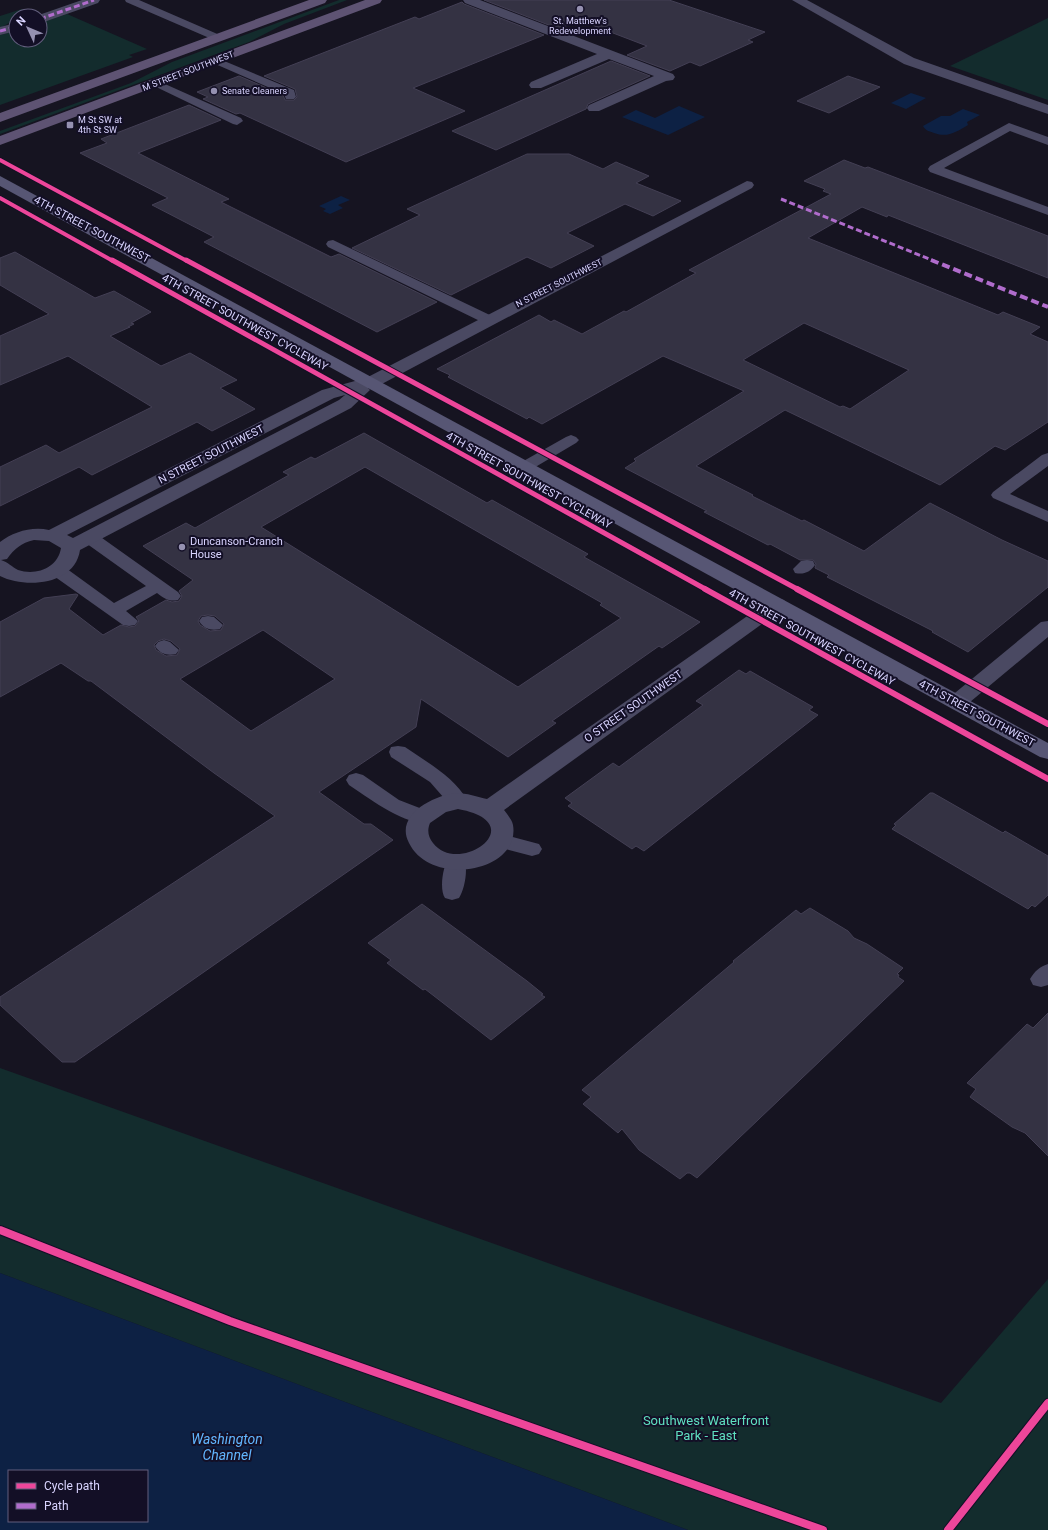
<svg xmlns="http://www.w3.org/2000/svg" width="1048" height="1530" font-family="Roboto,sans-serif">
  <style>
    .green { fill: #132c2d }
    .water { fill: #0d2144; fill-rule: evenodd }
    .building { fill: #343243; stroke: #433f54; fill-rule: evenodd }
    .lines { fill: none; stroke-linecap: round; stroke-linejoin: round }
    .lane { fill: #4a4962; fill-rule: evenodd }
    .street { fill: #4a4962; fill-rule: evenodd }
    .secondary { fill: #575674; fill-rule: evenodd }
    .primary { fill: #5e5373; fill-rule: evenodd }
    .quiet-far1 { stroke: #b06ccc; stroke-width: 3; stroke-dasharray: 6 3; stroke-linecap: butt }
    .quiet { stroke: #b06ccc; stroke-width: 4; stroke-dasharray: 8 4; stroke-linecap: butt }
    .cycleway-far3-casing { stroke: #130f26; stroke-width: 5.5 }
    .cycleway-far2-casing { stroke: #130f26; stroke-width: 7 }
    .cycleway-far1-casing { stroke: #130f26; stroke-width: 8 }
    .cycleway-casing { stroke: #130f26; stroke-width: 10 }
    .cycleway-far3 { stroke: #ed469a; stroke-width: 4 }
    .cycleway-far2 { stroke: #ed469a; stroke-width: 5 }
    .cycleway-far1 { stroke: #ed469a; stroke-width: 6 }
    .cycleway { stroke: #ed469a; stroke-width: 8 }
    .poi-dot { fill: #9591b1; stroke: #130f26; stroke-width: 1.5 }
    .labels { text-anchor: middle; stroke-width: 4; stroke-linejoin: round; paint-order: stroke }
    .far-poi-label { font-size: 9px; fill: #d9d4ff; stroke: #130f26; text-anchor: start }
    .far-street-label { font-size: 9px; fill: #d9d4ff; stroke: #130f26 }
    .street-label { font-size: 11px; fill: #d9d4ff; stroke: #130f26 }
    .poi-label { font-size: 11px; fill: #d9d4ff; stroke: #130f26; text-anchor: start }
    .near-park-label { font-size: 13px; fill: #5fe0c0; stroke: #130f26 }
    .near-water-label { font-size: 14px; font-style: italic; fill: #62b6ff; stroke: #130f26 }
  </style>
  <rect width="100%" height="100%" fill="#161421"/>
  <!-- green -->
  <path class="green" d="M 339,0 L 347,0 L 284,24 L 249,42 L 0,134 L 0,131 L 131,83 L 172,62 Z
    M 22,9 L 35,14 L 36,16 L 16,16 L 16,23 L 11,22 L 0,28 L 0,16 Z
    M 67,14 L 147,49 L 129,55 L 133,57 L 0,105 L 0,35 L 16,31 L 16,40 L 40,40 L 40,23 Z
    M 1048,18 L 1048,100 L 950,66 Z
    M 0,1068 L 941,1403 L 1048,1279 L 1048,1530 L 688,1530 L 0,1273 Z"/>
  <!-- water -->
  <path class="water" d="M 911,93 L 926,98 L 906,109 L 891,103 Z
    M 679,106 L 705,117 L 668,135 L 622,117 L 636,110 L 655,118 Z
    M 963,109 L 980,115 L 967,122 L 968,125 C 956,132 948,138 934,133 C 929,131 926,131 923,126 L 941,116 L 950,116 Z
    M 341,196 L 350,200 L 338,205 L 343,208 L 330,214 L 323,211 L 326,209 L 319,206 Z
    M 0,1273 L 688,1530 L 0,1530 ZM 9,1471 L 147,1471 L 147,1521 L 9,1521 Z"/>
  <!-- building -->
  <path class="building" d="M 484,0 L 669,0 L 765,32 L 748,40 L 753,42 L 700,66 L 690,62 L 670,71 L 627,55 L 647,46 L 579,20 L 559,29 Z
    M 462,2 L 464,4 L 544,35 L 413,88 L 465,111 L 346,162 L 240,113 L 236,114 L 203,99 L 208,97 L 197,92 L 239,76 L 283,95 L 285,100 L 294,100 L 297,97 L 295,89 L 264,76 L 415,17 L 419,19 Z
    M 611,61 L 650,76 L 588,104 L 586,109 L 496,150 L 452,131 Z
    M 848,76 L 880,87 L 829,113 L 797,101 Z
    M 189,105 L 221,120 L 138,153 L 229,199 L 221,202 L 331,257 L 339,254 L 437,302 L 377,332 L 204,242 L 214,237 L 152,205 L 168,198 L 80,153 L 107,143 L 101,139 Z
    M 527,154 L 569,154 L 603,169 L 616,162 L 649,176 L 636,183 L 681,201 L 653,216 L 625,204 L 567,233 L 594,246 L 551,268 L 527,257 L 451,295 L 352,248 L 420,215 L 407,209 Z
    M 844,160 L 865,168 L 868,167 L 1048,236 L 1048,278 L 888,215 L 887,217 L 862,207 L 808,238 L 998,315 L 1003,312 L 1040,327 L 1030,334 L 1048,342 L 1048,422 L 1005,450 L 995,446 L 940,485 L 785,410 L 696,466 L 753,495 L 752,496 L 802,521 L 804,520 L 864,551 L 930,503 L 1002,540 L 1048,561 L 1048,587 L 968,652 L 932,632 L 933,631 L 827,577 L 829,575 L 815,568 L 816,564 L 813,560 L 800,560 L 770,544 L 768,545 L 704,512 L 707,511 L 625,468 L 636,461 L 634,459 L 744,391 L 663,356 L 542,424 L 529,417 L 527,419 L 448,377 L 450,375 L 437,369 L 539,315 L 551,322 L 554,320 L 582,334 L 624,311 L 626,312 L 696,273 L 689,270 L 831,194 L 823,191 L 825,189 L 804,181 ZM 804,323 L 909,370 L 850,409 L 843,406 L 840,407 L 743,360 Z
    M 15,252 L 95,298 L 114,291 L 151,312 L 131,323 L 134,324 L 128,327 L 130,327 L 110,336 L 161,366 L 190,353 L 237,380 L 220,388 L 255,409 L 212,431 L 197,422 L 92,475 L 79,467 L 0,506 L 0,467 L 46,445 L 59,453 L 152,407 L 68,356 L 0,385 L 0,336 L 49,314 L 0,285 L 0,258 Z
    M 364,433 L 487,503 L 492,500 L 588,554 L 584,557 L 700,622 L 662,648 L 659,646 L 552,721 L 556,723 L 508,757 L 421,699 L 416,727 L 319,792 L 364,824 L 371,824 L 393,840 L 75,1062 L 62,1062 L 0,1005 L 0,997 L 275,816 L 214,773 L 91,681 L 88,681 L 61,663 L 0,697 L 0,622 L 44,598 L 76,594 L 78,595 L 69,609 L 103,635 L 121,625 L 129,627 L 135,626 L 139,621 L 136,617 L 166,600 L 172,602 L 179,601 L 182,596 L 179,591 L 193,580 L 143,546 L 186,523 L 195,528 L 289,475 L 283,472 L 311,457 L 315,459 ZM 365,467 L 602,603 L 600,605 L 621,618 L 518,687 L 261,527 ZM 208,615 L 215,616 L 224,624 L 221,630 L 210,631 L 200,625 L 198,621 L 201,616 ZM 263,630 L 335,679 L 251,731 L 180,679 ZM 164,639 L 171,641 L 180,649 L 177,655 L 166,656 L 156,650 L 154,645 L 158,641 Z
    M 739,670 L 746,674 L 750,671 L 813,707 L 809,710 L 818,715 L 644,851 L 636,846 L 632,849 L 568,806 L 572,803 L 565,798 L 613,763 L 619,767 L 703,705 L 696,701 Z
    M 930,793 L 933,793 L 1003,833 L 1005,831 L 1048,856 L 1048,895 L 1035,907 L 1032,905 L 1028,909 L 892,829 L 896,825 L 894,824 Z
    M 422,904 L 527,981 L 543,994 L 541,995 L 545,997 L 491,1040 L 425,989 L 423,990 L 387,963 L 391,960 L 368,943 Z
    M 810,908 L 848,931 L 854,938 L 867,944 L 903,968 L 897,974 L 899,975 L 898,977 L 904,981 L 697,1178 L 690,1173 L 687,1173 L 680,1179 L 639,1150 L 622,1129 L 618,1133 L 583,1104 L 591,1097 L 582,1090 L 734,962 L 733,961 L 796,910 L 801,914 Z
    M 1048,1013 L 1048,1156 L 1025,1133 L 1012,1127 L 970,1097 L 976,1089 L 967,1083 L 1027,1024 L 1033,1028 Z"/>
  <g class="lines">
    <!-- lane -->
    <path class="lane" d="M 125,0 L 139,0 L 222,36 L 224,38 L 222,40 L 214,40 L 126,2 Z
      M 217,58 L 294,90 L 296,97 L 294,99 L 286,99 L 284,94 L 213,63 L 211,61 Z
      M 156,80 L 241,118 L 243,121 L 237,125 L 233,124 L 152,85 L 150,83 Z
      M 1009,123 L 1048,137 L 1048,145 L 1010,131 L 944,168 L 1048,207 L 1048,215 L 930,172 L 928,169 L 930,166 Z
      M 333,240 L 494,317 L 496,320 L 494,323 L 484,323 L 328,247 L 326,244 L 328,241 Z
      M 571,435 L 576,437 L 579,440 L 576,443 L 532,469 L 520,469 L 518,466 L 520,463 L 566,437 Z
      M 1048,453 L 1048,466 L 1010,494 L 1048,511 L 1048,522 L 993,498 L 991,495 L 993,492 L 1042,455 Z
      M 89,532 L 95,533 L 178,592 L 181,596 L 178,600 C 169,602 165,599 157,593 L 126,611 L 138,621 L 135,625 L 129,626 L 123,625 L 51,574 L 49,570 L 51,566 L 57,565 L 63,566 L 114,603 L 146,586 L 83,541 L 81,537 L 83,533 Z
      M 807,560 L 813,561 L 815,565 C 810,572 804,575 795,573 L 793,569 L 801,561 Z
      M 208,616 L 214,617 L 223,625 L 220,629 C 211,631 204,629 199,621 L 202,617 Z
      M 164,640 L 170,642 L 179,650 L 176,654 C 167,656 160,654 155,646 L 158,642 Z
      M 398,746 L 405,747 C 428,763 453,776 468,801 L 465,806 L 458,808 L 451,806 L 430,782 L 391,757 L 389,752 L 391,747 Z
      M 356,773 L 363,775 L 399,800 L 430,812 L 433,817 L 430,822 C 408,828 367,797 349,785 L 346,780 L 349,775 Z
      M 501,834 L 539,844 L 542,849 L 539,854 L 532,856 L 494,846 L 491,841 L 494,836 Z
      M 456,855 L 463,857 C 469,866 465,889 459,898 L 452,900 L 445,898 C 439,889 443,866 449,857 Z
      M 1048,964 L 1048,985 L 1041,987 L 1033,985 L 1030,979 C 1035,971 1039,967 1048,964 Z"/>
    <!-- street -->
    <path class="street" d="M 82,0 L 100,0 L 98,3 L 44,22 L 40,23 L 40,16 L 36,16 Z
      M 463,0 L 480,0 L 673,74 L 675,77 L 673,80 L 666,81 L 599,111 L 589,111 L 587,108 L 589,105 L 654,76 L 609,59 L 541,88 L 531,88 L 529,85 L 531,82 L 597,54 L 465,3 Z
      M 792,0 L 807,0 L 914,58 L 1048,105 L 1048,114 L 904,64 Z
      M 16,23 L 16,31 L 0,35 L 0,27 Z
      M 747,181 L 752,182 L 754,185 L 752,188 L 378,386 L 368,388 L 370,390 L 351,408 L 80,550 C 75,585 26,589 0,576 L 0,542 C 13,532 32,526 49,530 L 322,390 L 366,378 ZM 345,395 L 339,400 L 73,538 L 67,535 L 334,398 ZM 34,540 L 49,541 L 61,548 C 58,568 36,576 18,570 C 12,567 8,562 1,560 L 7,559 C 14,549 21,543 34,540 Z
      M 777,598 L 784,600 L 787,604 L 784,608 L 504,810 C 507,814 512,820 513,825 C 521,872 431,888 409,843 C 394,815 434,795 457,793 C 466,793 478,797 487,799 L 770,600 ZM 458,809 C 534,823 459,877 433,843 C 428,837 427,830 430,823 L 446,812 Z
      M 1048,621 L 1048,637 L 964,707 L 957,709 L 950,707 L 946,702 L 950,697 L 1041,622 Z"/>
    <!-- secondary -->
    <path class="secondary" d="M 0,176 L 1048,743 L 1048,759 L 1040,757 L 0,186 Z"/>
    <!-- primary -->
    <path class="primary" d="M 309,0 L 327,0 L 325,3 L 0,122 L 0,113 Z
      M 365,0 L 382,0 L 380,3 L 0,145 L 0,136 Z"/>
    <!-- quiet-far1 -->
    <path class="quiet-far1" d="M 40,19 L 94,0
      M 0,31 L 16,27
      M 781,199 L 934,261"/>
    <!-- quiet -->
    <path class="quiet" d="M 931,260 L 1048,307"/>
    <defs>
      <path id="cycleway-far3" d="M 0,160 L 187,261
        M 0,198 L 113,261"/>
      <path id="cycleway-far2" d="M 112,260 L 707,590
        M 186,260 L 799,590"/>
      <path id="cycleway-far1" d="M 705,589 L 1048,779
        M 797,589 L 1048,724"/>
      <path id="cycleway" d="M 0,1230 L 230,1321 L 823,1530
        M 948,1530 L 1048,1403"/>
    </defs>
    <!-- cycleway-far3 casing -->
    <use href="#cycleway-far3" class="cycleway-far3-casing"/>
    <!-- cycleway-far2 casing -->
    <use href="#cycleway-far2" class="cycleway-far2-casing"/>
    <!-- cycleway-far1 casing -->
    <use href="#cycleway-far1" class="cycleway-far1-casing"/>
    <!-- cycleway casing -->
    <use href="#cycleway" class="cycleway-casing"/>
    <!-- cycleway-far3 -->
    <use href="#cycleway-far3" class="cycleway-far3"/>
    <!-- cycleway-far2 -->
    <use href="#cycleway-far2" class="cycleway-far2"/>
    <!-- cycleway-far1 -->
    <use href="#cycleway-far1" class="cycleway-far1"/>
    <!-- cycleway -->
    <use href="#cycleway" class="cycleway"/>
  </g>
  <!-- markers -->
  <g class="poi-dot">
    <circle cx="580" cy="9" r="4"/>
    <circle cx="214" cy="91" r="4"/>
    <rect x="66" y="121" width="8" height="8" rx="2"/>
    <circle cx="182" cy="547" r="4"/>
  </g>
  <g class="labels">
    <!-- far-poi labels -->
    <g class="far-poi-label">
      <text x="580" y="24" text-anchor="middle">St. Matthew's<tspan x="580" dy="10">Redevelopment</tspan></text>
      <text x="222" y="94">Senate Cleaners</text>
      <text x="78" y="123">M St SW at<tspan x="78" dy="10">4th St SW</tspan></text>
    </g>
    <!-- far-street labels -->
    <g class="far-street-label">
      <text transform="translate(188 71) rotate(-21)" y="3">M STREET SOUTHWEST</text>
      <text transform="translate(559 283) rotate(-27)" y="3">N STREET SOUTHWEST</text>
    </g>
    <!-- street labels -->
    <g class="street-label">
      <text transform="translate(92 229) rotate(28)" y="4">4TH STREET SOUTHWEST</text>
      <text transform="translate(245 322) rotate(29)" y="4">4TH STREET SOUTHWEST CYCLEWAY</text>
      <text transform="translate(211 454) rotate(-27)" y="4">N STREET SOUTHWEST</text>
      <text transform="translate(529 480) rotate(29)" y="4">4TH STREET SOUTHWEST CYCLEWAY</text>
      <text transform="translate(812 637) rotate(29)" y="4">4TH STREET SOUTHWEST CYCLEWAY</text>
      <text transform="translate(633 706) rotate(-35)" y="4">O STREET SOUTHWEST</text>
      <text transform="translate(977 713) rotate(28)" y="4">4TH STREET SOUTHWEST</text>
    </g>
    <!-- poi labels -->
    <g class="poi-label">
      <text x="190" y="545">Duncanson-Cranch<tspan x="190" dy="13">House</tspan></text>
    </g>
    <!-- near-park labels -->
    <g class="near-park-label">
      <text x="706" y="1425">Southwest Waterfront<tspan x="706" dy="15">Park - East</tspan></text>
    </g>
    <!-- near-water labels -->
    <g class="near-water-label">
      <text x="227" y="1444">Washington<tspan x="227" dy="16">Channel</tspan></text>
    </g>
  </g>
  <!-- legend -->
  <rect x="8" y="1470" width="140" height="52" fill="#130f26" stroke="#625e7d"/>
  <rect x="16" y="1483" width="20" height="6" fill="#ed469a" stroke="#625e7d"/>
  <text x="44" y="1490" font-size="12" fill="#d9d4ff">Cycle path</text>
  <rect x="16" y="1503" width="20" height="6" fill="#b06ccc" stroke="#625e7d"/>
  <text x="44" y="1510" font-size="12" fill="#d9d4ff">Path</text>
  <!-- north arrow -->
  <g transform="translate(28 28) rotate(314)"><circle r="19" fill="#130f26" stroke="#625e7d"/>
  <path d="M0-3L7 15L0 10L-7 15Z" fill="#9591b1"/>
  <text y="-6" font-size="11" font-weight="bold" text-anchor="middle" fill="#d9d4ff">N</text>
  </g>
</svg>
